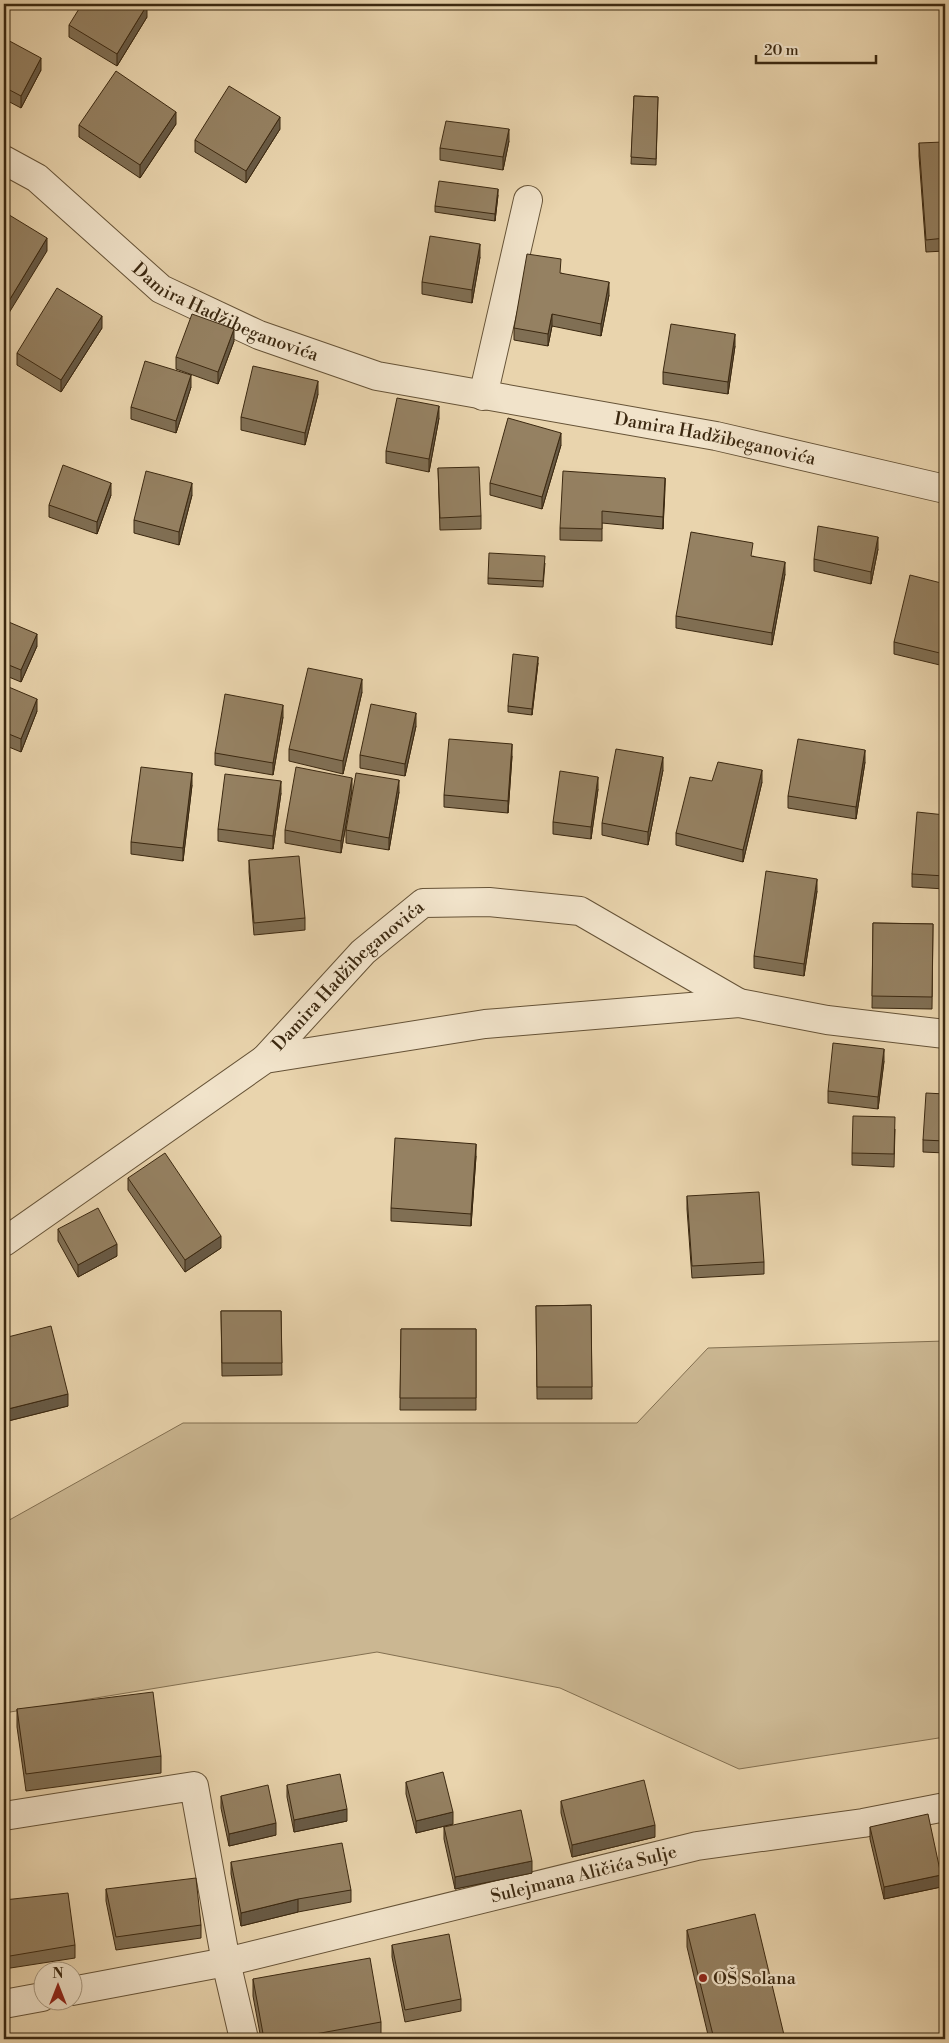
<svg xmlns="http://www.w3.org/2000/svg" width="949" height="2043" font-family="'Libre Bodoni',serif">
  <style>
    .green { fill: #cbb792; stroke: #837051 }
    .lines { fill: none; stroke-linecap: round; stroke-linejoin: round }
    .minor-casing { stroke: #665337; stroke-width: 30 }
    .minor { stroke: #f1e3ca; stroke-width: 28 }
    .wall { fill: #806f54; stroke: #3b2810 }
    .shaded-wall { fill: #685a45; stroke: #3b2810 }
    .building { fill: #958162; stroke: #3b2810 }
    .poi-dot { fill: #8f2418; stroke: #f1e3ca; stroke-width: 2 }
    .labels { text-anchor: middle; stroke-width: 4.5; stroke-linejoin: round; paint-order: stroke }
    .street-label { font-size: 18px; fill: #3b2810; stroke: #f1e3ca }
    .poi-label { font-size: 18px; fill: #3b2810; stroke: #f1e3ca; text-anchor: start }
  </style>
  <rect width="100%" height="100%" fill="#e9d4ad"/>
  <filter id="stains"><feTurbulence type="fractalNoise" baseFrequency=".004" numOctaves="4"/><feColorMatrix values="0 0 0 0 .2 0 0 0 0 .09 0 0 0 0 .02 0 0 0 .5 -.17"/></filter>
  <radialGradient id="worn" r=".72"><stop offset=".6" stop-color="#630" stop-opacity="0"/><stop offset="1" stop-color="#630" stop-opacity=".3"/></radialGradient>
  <!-- green -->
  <path class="green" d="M 945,1341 L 945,1737 L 739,1769 L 560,1688 L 377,1652 L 4,1713 L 4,1523 L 183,1423 L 637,1423 L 708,1348 Z"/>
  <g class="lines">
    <defs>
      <g id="minor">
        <path id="s1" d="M 4,160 L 37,178 L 161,289 L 259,335 L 377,376 L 716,436 L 945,489"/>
        <path d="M 483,396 L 528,200"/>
        <path id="s2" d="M 265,1059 L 363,952 L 423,903 L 489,902 L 580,911 L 739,1003"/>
        <path d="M 4,1242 L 265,1059 L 485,1024 L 739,1003 L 827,1020 L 945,1034"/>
        <path d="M 4,1816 L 194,1786 L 226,1962 L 244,2039"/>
        <path id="s3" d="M 72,1991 L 226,1962 L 697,1846 L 863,1823 L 945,1807"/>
        <path d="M 4,2004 L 42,1997"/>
      </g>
    </defs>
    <!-- minor casing -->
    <use href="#minor" class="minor-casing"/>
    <!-- minor -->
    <use href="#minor" class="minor"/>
  </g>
  <!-- wall -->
  <path class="wall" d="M 147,17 L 117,66 L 69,37 L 69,25 Z
    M 4,38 L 41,70 L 21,108 L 4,99 Z
    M 634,96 L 658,97 L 656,165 L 631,164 Z
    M 176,124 L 140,178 L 79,137 L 79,125 Z
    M 280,129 L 246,183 L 195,152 L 195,140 Z
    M 509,141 L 503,170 L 440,160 L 440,148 Z
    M 919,143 L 945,168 L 945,251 L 926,252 L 919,156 Z
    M 498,195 L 495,221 L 435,212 L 435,206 Z
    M 480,257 L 472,303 L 422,294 L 422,282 Z
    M 561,273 L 609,295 L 601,336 L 552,326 L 548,346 L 514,340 L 514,328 Z
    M 102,328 L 61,392 L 17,365 L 17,353 Z
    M 234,341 L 218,384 L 176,369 L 176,357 Z
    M 735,346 L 728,394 L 663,384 L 663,372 Z
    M 191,387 L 176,433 L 131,419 L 131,407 Z
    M 318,394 L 305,445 L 241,430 L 241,417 Z
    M 439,418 L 429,472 L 386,463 L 386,451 Z
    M 561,445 L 542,509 L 490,495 L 490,483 Z
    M 438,468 L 481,516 L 481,529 L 440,530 Z
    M 665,478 L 663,529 L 602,523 L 602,541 L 560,540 L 560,528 Z
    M 111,495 L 97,534 L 49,517 L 49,505 Z
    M 192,495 L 179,545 L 134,533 L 134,520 Z
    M 878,549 L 871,584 L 814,571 L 814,559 Z
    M 753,556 L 785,574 L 772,645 L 676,628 L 676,616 Z
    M 545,563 L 543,587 L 488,584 L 488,578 Z
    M 945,584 L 944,666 L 894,654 L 894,642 Z
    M 4,620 L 37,646 L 21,682 L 4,675 Z
    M 538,663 L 532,715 L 508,712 L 508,706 Z
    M 4,685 L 37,711 L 21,752 L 4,745 Z
    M 362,692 L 343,774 L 289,761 L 289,749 Z
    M 283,717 L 273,775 L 215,765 L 215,753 Z
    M 416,726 L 405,776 L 360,768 L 360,755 Z
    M 512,756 L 508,813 L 444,807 L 444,795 Z
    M 865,762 L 856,819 L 788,808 L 788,796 Z
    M 663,770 L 648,845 L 602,835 L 602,823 Z
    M 712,781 L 762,782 L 743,862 L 676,845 L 676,833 Z
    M 192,785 L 183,861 L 131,854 L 131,842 Z
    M 598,789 L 591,839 L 553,834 L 553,822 Z
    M 352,790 L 341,853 L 285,843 L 285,830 Z
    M 399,792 L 389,850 L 346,843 L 346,830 Z
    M 281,793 L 273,849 L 218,841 L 218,829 Z
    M 945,815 L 945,889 L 912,887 L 912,874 Z
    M 249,860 L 305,918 L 305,930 L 254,935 L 249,872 Z
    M 817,891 L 804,976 L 754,968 L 754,956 Z
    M 873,923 L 933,924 L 932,1009 L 872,1008 Z
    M 884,1061 L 878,1109 L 828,1103 L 828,1091 Z
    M 945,1094 L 945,1153 L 923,1152 L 923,1140 Z
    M 895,1129 L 894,1167 L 852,1165 L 852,1153 Z
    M 476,1156 L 471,1226 L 391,1221 L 391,1208 Z
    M 128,1178 L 221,1248 L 185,1272 L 128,1190 Z
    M 687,1196 L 764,1262 L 764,1274 L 692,1278 L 687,1209 Z
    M 58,1229 L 117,1256 L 78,1277 L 58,1241 Z
    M 591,1305 L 592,1399 L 537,1399 L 536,1306 Z
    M 221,1311 L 281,1311 L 282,1375 L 222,1376 Z
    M 401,1329 L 476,1329 L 476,1410 L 400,1410 Z
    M 4,1338 L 68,1406 L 8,1421 L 4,1402 Z
    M 17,1709 L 161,1756 L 161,1773 L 26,1791 L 17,1727 Z
    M 406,1782 L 453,1824 L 416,1833 L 406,1794 Z
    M 287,1785 L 347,1821 L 294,1832 L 287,1797 Z
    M 221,1796 L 276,1835 L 229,1846 L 221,1808 Z
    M 561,1801 L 655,1837 L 572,1857 L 561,1813 Z
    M 444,1827 L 532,1873 L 455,1889 L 444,1839 Z
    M 870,1827 L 941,1887 L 884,1899 L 870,1839 Z
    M 231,1862 L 351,1890 L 351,1902 L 298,1912 L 241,1926 L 231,1874 Z
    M 106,1889 L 201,1925 L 201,1938 L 116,1950 L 106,1901 Z
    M 4,1900 L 75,1945 L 75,1958 L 4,1969 Z
    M 687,1930 L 785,2039 L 709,2039 L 687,1947 Z
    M 392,1945 L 461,1999 L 461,2011 L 405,2022 L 392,1957 Z
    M 253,1979 L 381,2022 L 381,2039 L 261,2039 L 253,1996 Z"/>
  <!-- shaded-wall -->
  <path class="shaded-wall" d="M 147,5 L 147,17 L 117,66 L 117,54 Z
    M 41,58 L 41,70 L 21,108 L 21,96 Z
    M 176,112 L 176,124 L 140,178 L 140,165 Z
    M 280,117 L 280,129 L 246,183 L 246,171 Z
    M 509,129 L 509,141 L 503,170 L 503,157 Z
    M 498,189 L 498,195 L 495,221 L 495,214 Z
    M 47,238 L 47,251 L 4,321 L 4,309 Z
    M 480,244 L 480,257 L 472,303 L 472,290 Z
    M 609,282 L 609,295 L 601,336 L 601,324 Z
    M 552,314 L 552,326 L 548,346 L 548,334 Z
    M 102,316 L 102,328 L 61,392 L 61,380 Z
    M 234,329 L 234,341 L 218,384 L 218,372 Z
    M 735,334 L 735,346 L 728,394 L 728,382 Z
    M 191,375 L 191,387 L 176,433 L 176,421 Z
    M 318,381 L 318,394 L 305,445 L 305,433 Z
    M 439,406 L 439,418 L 429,472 L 429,459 Z
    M 561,433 L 561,445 L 542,509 L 542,497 Z
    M 665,478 L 665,490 L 663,529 L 663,517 Z
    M 111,483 L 111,495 L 97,534 L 97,522 Z
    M 192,483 L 192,495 L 179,545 L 179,532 Z
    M 878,537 L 878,549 L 871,584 L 871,572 Z
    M 785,562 L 785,574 L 772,645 L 772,633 Z
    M 37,634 L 37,646 L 21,682 L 21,670 Z
    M 945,650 L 945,663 L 944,666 L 944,654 Z
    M 538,657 L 538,663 L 532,715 L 532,709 Z
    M 362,679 L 362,692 L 343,774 L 343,761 Z
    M 37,699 L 37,711 L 21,752 L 21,739 Z
    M 283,705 L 283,717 L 273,775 L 273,763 Z
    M 416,713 L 416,726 L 405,776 L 405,764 Z
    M 512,744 L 512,756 L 508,813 L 508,801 Z
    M 865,750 L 865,762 L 856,819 L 856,807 Z
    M 663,757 L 663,770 L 648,845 L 648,832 Z
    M 762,770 L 762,782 L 743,862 L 743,850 Z
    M 192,773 L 192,785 L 183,861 L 183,848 Z
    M 598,777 L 598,789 L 591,839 L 591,827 Z
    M 352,778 L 352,790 L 341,853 L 341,841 Z
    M 399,780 L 399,792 L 389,850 L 389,838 Z
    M 281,781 L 281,793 L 273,849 L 273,836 Z
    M 817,879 L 817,891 L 804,976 L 804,964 Z
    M 884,1049 L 884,1061 L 878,1109 L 878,1097 Z
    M 476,1144 L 476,1156 L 471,1226 L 471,1214 Z
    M 221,1236 L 221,1248 L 185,1272 L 185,1260 Z
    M 117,1244 L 117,1256 L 78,1277 L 78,1265 Z
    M 68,1394 L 68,1406 L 8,1421 L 8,1409 Z
    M 347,1809 L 347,1821 L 294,1832 L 294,1820 Z
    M 453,1812 L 453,1824 L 416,1833 L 416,1821 Z
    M 276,1823 L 276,1835 L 229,1846 L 229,1834 Z
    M 655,1825 L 655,1837 L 572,1857 L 572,1845 Z
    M 532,1861 L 532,1873 L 455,1889 L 455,1877 Z
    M 941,1875 L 941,1887 L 884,1899 L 884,1887 Z
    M 298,1899 L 298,1912 L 241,1926 L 241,1913 Z"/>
  <!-- building -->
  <path class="building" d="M 82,4 L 146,4 L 147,5 L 117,54 L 69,25 Z
    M 4,38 L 41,58 L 21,96 L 4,87 Z
    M 116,71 L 176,112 L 140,165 L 79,125 Z
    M 229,86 L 280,117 L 246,171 L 195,140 Z
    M 634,96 L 658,97 L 656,159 L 631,157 Z
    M 446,121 L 509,129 L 503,157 L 440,148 Z
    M 943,142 L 945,168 L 945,238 L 926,240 L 919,143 Z
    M 439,181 L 498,189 L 495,214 L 435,206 Z
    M 6,213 L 47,238 L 4,309 L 4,217 Z
    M 430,236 L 480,244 L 472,290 L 422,282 Z
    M 527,254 L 561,259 L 560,273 L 609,282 L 601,324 L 552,314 L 548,334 L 514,328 Z
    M 57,288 L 102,316 L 61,380 L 17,353 Z
    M 192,314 L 234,329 L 218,372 L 176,357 Z
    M 671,324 L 735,334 L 728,382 L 663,372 Z
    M 145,361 L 191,375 L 176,421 L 131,407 Z
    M 253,366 L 318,381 L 305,433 L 241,417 Z
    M 397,398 L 439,406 L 429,459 L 386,451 Z
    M 508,418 L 561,433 L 542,497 L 490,483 Z
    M 63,465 L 111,483 L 97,522 L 49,505 Z
    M 479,467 L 481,516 L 440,518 L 438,468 Z
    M 146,471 L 192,483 L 179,532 L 134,520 Z
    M 563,471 L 665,478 L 663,517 L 602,511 L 602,529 L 560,528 Z
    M 818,526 L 878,537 L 871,572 L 814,559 Z
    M 691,532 L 753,543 L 751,556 L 785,562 L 772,633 L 676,616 Z
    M 489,553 L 545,556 L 543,581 L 488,578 Z
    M 910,575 L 945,584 L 945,650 L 944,654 L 894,642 Z
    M 4,620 L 37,634 L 21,670 L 4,663 Z
    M 513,654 L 538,657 L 532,709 L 508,706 Z
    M 308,668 L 362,679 L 343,761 L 289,749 Z
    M 4,685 L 37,699 L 21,739 L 4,732 Z
    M 225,694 L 283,705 L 273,763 L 215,753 Z
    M 371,704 L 416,713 L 405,764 L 360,755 Z
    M 449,739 L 512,744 L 508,801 L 444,795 Z
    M 798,739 L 865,750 L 856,807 L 788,796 Z
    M 616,749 L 663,757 L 648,832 L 602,823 Z
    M 718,762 L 762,770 L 743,850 L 676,833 L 690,777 L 712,781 Z
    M 141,767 L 192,773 L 183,848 L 131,842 Z
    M 296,767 L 352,778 L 341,841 L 285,830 Z
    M 560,771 L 598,777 L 591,827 L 553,822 Z
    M 356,773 L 399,780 L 389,838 L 346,830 Z
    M 225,774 L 281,781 L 273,836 L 218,829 Z
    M 917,812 L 945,815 L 945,876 L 912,874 Z
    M 299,856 L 305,918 L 254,923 L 249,860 Z
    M 766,871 L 817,879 L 804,964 L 754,956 Z
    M 873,923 L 933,924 L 932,997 L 872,996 Z
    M 833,1043 L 884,1049 L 878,1097 L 828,1091 Z
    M 926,1093 L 945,1094 L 945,1141 L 923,1140 Z
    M 853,1116 L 895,1117 L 894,1154 L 852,1153 Z
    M 395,1138 L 476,1144 L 471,1214 L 391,1208 Z
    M 165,1153 L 221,1236 L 185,1260 L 128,1178 Z
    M 759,1192 L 764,1262 L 692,1266 L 687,1196 Z
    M 98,1208 L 117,1244 L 78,1265 L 58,1229 Z
    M 591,1305 L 592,1387 L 537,1387 L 536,1306 Z
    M 221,1311 L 281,1311 L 282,1363 L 222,1363 Z
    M 51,1326 L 68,1394 L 8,1409 L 4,1389 L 4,1338 Z
    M 401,1329 L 476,1329 L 476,1398 L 400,1398 Z
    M 153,1692 L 161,1756 L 26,1774 L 17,1709 Z
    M 443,1772 L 453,1812 L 416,1821 L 406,1782 Z
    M 340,1774 L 347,1809 L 294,1820 L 287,1785 Z
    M 644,1780 L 655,1825 L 572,1845 L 561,1801 Z
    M 268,1785 L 276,1823 L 229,1834 L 221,1796 Z
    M 521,1810 L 532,1861 L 455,1877 L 444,1827 Z
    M 928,1814 L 941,1875 L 884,1887 L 870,1827 Z
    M 342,1843 L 351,1890 L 298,1899 L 241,1913 L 231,1862 Z
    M 196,1878 L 201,1925 L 116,1937 L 106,1889 Z
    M 68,1893 L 75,1945 L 4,1957 L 4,1900 Z
    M 755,1914 L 785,2039 L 714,2039 L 687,1930 Z
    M 449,1934 L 461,1999 L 405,2010 L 392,1945 Z
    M 370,1958 L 381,2022 L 288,2039 L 264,2039 L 253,1979 Z"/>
  <!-- markers -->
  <circle class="poi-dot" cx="703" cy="1978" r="5"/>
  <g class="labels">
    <!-- street labels -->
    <g class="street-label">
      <text dy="6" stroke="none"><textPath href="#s1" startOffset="272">Damira Hadžibeganovića</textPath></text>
      <text dy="6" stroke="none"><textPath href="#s1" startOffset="781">Damira Hadžibeganovića</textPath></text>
      <text dy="6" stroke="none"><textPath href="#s2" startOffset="118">Damira Hadžibeganovića</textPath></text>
      <text dy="6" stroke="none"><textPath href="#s3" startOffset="525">Sulejmana Aličića Sulje</textPath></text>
    </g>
    <!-- poi labels -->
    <g class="poi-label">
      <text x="713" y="1984">OŠ Solana</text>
    </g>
  </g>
  <!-- margin -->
  <rect width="949" height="2043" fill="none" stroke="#e9d4ad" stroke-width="20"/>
  <rect x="5" y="5" width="939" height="2033" fill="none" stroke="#3b2810" stroke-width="2.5"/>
  <rect x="10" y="10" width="929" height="2023" fill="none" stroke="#3b2810"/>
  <!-- north arrow -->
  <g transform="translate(58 1986)"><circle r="24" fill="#f1e3ca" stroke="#a89880"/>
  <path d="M0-4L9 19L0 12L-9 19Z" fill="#8f2418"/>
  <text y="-8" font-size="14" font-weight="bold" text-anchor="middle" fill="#3b2810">N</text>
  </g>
  <!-- scale -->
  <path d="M756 55v8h120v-8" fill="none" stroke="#3b2810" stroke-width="2.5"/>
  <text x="764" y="55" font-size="15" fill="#3b2810" stroke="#f1e3ca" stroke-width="4" paint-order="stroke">20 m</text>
  <rect width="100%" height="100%" filter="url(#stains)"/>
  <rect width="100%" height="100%" fill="url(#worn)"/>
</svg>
